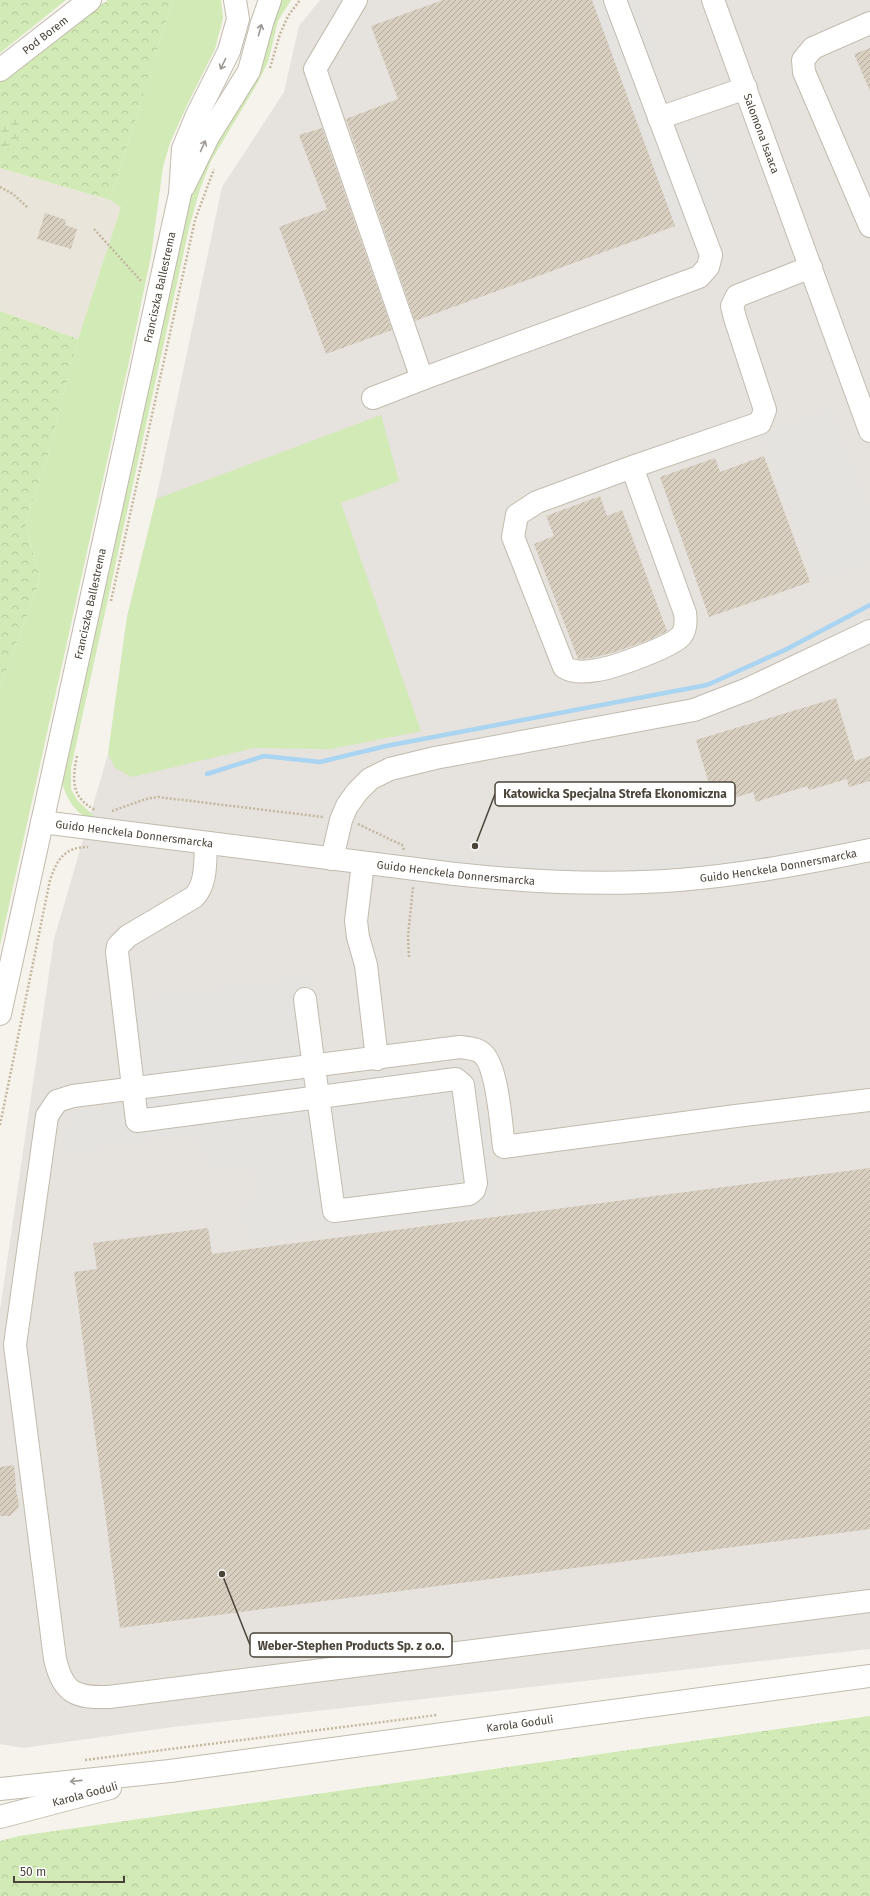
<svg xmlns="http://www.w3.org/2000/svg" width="870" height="1896" font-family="'Fira Sans',sans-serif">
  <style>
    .residential { fill: #eae5da }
    .industrial { fill: #e6e2dd }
    .green { fill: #d2eab5 }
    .forest { fill: url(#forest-crowns) }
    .wetland { fill: url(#wetland-marsh) }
    .parking { fill: #e5e3e0 }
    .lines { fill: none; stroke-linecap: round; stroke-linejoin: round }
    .stream { stroke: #a9d4f2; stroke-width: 4.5 }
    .building { fill: url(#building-hatch) }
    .minor-casing { stroke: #c2bbae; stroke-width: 24 }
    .path { stroke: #c4b79f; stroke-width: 2.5; stroke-dasharray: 2 2; stroke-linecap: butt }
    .minor { stroke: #fff; stroke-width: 22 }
    .oneway { stroke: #9c9892 }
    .labels { text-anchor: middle; stroke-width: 3.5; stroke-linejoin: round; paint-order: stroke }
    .street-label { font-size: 11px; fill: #4b4439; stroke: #fff }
    .leader { fill: none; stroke: #4b4439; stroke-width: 1.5 }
    .callout-dot { fill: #4b4439; stroke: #fff; stroke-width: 1.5 }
    .callout { fill: #fff; stroke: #4b4439; stroke-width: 1.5 }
    .callout-label { font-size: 12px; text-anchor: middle; font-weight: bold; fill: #4b4439 }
  </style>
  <defs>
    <pattern id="forest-crowns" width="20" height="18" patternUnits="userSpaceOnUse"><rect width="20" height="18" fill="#d2eab5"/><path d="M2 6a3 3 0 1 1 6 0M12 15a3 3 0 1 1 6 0" fill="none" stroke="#b6ca9c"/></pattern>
    <pattern id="wetland-marsh" width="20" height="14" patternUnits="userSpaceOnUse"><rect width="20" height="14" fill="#d2eab5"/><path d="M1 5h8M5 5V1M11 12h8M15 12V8" fill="none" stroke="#b6ca9c"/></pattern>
    <pattern id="building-hatch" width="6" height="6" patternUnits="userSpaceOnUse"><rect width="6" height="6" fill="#d8cfc1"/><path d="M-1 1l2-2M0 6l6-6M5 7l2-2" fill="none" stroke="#b1aa9e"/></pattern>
  </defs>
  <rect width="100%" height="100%" fill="#f6f3ec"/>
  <!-- residential -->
  <path class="residential" d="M 0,168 L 110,200 L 121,207 L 78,339 L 0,311 Z"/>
  <!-- industrial -->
  <path class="industrial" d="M 320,0 L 870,0 L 870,1649 L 173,1727 L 23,1748 L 0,1744 L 0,1310 L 54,939 L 108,754 L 127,617 L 156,499 L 222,187 L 284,92 L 299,26 Z"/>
  <!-- green -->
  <path class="green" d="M 173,0 L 221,0 L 223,18 L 215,49 L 188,103 L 170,143 L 163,167 L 151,256 L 130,357 L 0,946 L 0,688 L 40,580 L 25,522 L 48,454 L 78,339 L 121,207 L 110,200 Z
    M 281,0 L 291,0 L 278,21 L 268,62 L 257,84 L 211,161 L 200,189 L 189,228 L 71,768 L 71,789 L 77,800 L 94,816 L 93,821 C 75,813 68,801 62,783 L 181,233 L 195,181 L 275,9 Z
    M 381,415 L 399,481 L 341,503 L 421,731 L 331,749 L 254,748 L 132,777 L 115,768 L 108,754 L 127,617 L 156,499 Z"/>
  <!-- forest -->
  <path class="forest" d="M 0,0 L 66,0 L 0,53 Z
    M 108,0 L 173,0 L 110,200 L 0,168 L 0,81 Z
    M 0,311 L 78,339 L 48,454 L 25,522 L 40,580 L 0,688 Z
    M 870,1716 L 870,1896 L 0,1896 L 0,1841 L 19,1836 Z"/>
  <!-- wetland -->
  <path class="wetland" d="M 16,119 L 25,124 C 23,137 10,148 0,155 L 0,124 Z"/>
  <!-- parking -->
  <path class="parking" d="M 592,0 L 606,0 L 689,221 L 675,226 Z
    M 624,0 L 634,0 L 657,60 L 648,64 Z
    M 692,154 L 713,209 L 704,213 L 683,156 Z
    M 830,410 L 870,516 L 870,560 L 817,580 L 763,435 Z
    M 851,838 L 857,843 L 803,854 L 672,874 L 553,873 L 422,861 L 435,855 L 546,866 L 619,867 L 709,861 L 780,852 Z
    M 308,978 L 324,1079 L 462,1065 L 463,1078 L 479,1077 L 498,1209 L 348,1231 L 331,1230 L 253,1242 L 250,1223 L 239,1225 L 242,1205 L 258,1203 L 253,1164 L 208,1170 L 205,1150 L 199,1151 L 196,1131 L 66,1151 L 63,1129 L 71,1128 L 69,1112 L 148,1101 L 134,1001 Z"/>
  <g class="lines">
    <!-- stream -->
    <path class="stream" d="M 207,774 L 264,756 L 320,762 L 386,746 L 707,685 L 785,650 L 870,605"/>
  </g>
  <!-- building -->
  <path class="building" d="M 443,0 L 592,0 L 675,226 L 415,321 L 346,119 L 398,99 L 371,26 Z
    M 870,48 L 870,91 L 854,54 Z
    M 322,128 L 392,330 L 326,354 L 279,227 L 327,209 L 299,135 Z
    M 45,213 L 66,220 L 65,225 L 77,229 L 71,249 L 37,239 Z
    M 764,456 L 810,582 L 709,617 L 660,477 L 715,458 L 720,472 Z
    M 600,496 L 607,516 L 622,510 L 667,631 L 649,640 L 612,653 L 591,658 L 578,659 L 534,544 L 554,536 L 546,516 Z
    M 836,698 L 855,761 L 870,756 L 870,781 L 849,787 L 847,779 L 809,790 L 807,786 L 756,802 L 753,792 L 715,804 L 696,740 Z
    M 870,1168 L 870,1529 L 120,1628 L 74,1272 L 97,1269 L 93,1243 L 208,1228 L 212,1254 Z
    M 14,1465 L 16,1486 L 15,1486 L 19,1503 L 18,1508 L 10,1516 L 0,1516 L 0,1467 Z"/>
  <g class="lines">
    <defs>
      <g id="minor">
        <path d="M 356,0 L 315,69 L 422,379 L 373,398"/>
        <path id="s1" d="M 713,0 L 870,431"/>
        <path d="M 870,23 L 813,48 L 803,60 L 804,72 L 870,226"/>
        <path id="s2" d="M 0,70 L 90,0"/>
        <path d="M 659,118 L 746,88"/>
        <path d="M 184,186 L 208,137 L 249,71 L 262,23 L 270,0"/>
        <path d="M 422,379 L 699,277 L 708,267 L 711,255 L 615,0"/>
        <path d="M 632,467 L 685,613 C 686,620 686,630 681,636 C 671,647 613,668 597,670 C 587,672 573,673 564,667 L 513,537 L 517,515 L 537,502 L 632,467 L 760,423 L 765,410 L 735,318 L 732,306 L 737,296 L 811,267"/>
        <path id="s3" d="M 42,822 L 455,874 C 529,882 604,886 679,880 C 743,875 806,863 870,850"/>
        <path d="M 206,843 C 205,861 207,884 194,897 L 128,936 L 118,946 L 117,952 L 137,1121 L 456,1079 L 463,1085 L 476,1183 L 474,1190 L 469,1194 L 334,1211 C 324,1140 314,1070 305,999"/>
        <path d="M 332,859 L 341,820 L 347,806 L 357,792 L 370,779 L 390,769 L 435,758 L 694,710 L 748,689 L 870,631"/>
        <path d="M 363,863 L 356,921 L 358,937 L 366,965 L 377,1059"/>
        <path id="s4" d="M 0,1014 L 180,194 L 183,149 L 197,115 L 229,51 L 238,19 L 235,0"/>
        <path d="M 870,1100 L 736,1116 L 504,1147 C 501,1126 498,1068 483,1054 C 477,1048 467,1048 460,1047 L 73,1096 L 57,1101 L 47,1116 L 15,1345 L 55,1659 C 63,1693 75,1698 109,1697 L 870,1601"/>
        <path id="s5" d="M 0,1789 L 170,1771 L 870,1676"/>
        <path d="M 0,1817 L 110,1788"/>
      </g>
    </defs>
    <!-- minor casing -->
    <use href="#minor" class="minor-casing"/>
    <!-- path -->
    <path class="path" d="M 270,68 L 280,34 L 288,16 L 300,0
      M 0,187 L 13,194 L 28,208
      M 94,229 L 142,282
      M 111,601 L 195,220 L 214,169
      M 77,756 C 72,780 71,797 95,810
      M 112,811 L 146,799 L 158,797 L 323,817
      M 358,824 L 402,845 L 404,850
      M 409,957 L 408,936 L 413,887
      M 0,1125 L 50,880 C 57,860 64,847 88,847
      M 85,1760 L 437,1715"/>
    <!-- minor -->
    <use href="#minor" class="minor"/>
  </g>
  <!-- one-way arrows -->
  <defs><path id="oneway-shaft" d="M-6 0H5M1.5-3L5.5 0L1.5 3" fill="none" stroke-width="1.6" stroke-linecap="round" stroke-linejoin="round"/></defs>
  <g class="oneway">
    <use href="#oneway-shaft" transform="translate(260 30) rotate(-75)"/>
    <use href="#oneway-shaft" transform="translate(223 64) rotate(116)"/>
    <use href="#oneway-shaft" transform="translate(203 146) rotate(-66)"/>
    <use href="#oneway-shaft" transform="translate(76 1781) rotate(174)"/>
  </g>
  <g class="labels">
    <!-- street labels -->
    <g class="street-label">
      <text dy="4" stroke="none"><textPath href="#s2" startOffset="57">Pod Borem</textPath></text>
      <text dy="4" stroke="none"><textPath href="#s1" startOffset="142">Salomona Isaaca</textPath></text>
      <text dy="4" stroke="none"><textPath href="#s4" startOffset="744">Franciszka Ballestrema</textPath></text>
      <text dy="4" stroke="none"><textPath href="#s4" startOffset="420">Franciszka Ballestrema</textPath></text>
      <text dy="4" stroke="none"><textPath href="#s3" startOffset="93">Guido Henckela Donnersmarcka</textPath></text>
      <text dy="4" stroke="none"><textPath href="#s3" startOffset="741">Guido Henckela Donnersmarcka</textPath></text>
      <text dy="4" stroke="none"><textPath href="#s3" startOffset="417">Guido Henckela Donnersmarcka</textPath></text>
      <text dy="4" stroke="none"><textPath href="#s5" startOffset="524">Karola Goduli</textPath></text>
      <text transform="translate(85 1794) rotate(-15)" y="4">Karola Goduli</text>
    </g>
  </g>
  <!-- callouts -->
  <path class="leader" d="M475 846L495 794M222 1574L250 1645"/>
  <g class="callout-dot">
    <circle cx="475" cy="846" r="4"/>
    <circle cx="222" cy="1574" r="4"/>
  </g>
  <g class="callout">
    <rect x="495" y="782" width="240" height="24" rx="4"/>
    <rect x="250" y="1633" width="202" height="24" rx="4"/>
  </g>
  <g class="callout-label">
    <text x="615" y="798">Katowicka Specjalna Strefa Ekonomiczna</text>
    <text x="351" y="1650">Weber-Stephen Products Sp. z o.o.</text>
  </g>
  <!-- scale -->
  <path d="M14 1876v6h110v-6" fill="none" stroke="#4b4439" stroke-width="2"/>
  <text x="20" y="1876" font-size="12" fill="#4b4439" stroke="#ffffff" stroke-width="3" paint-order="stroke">50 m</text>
</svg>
